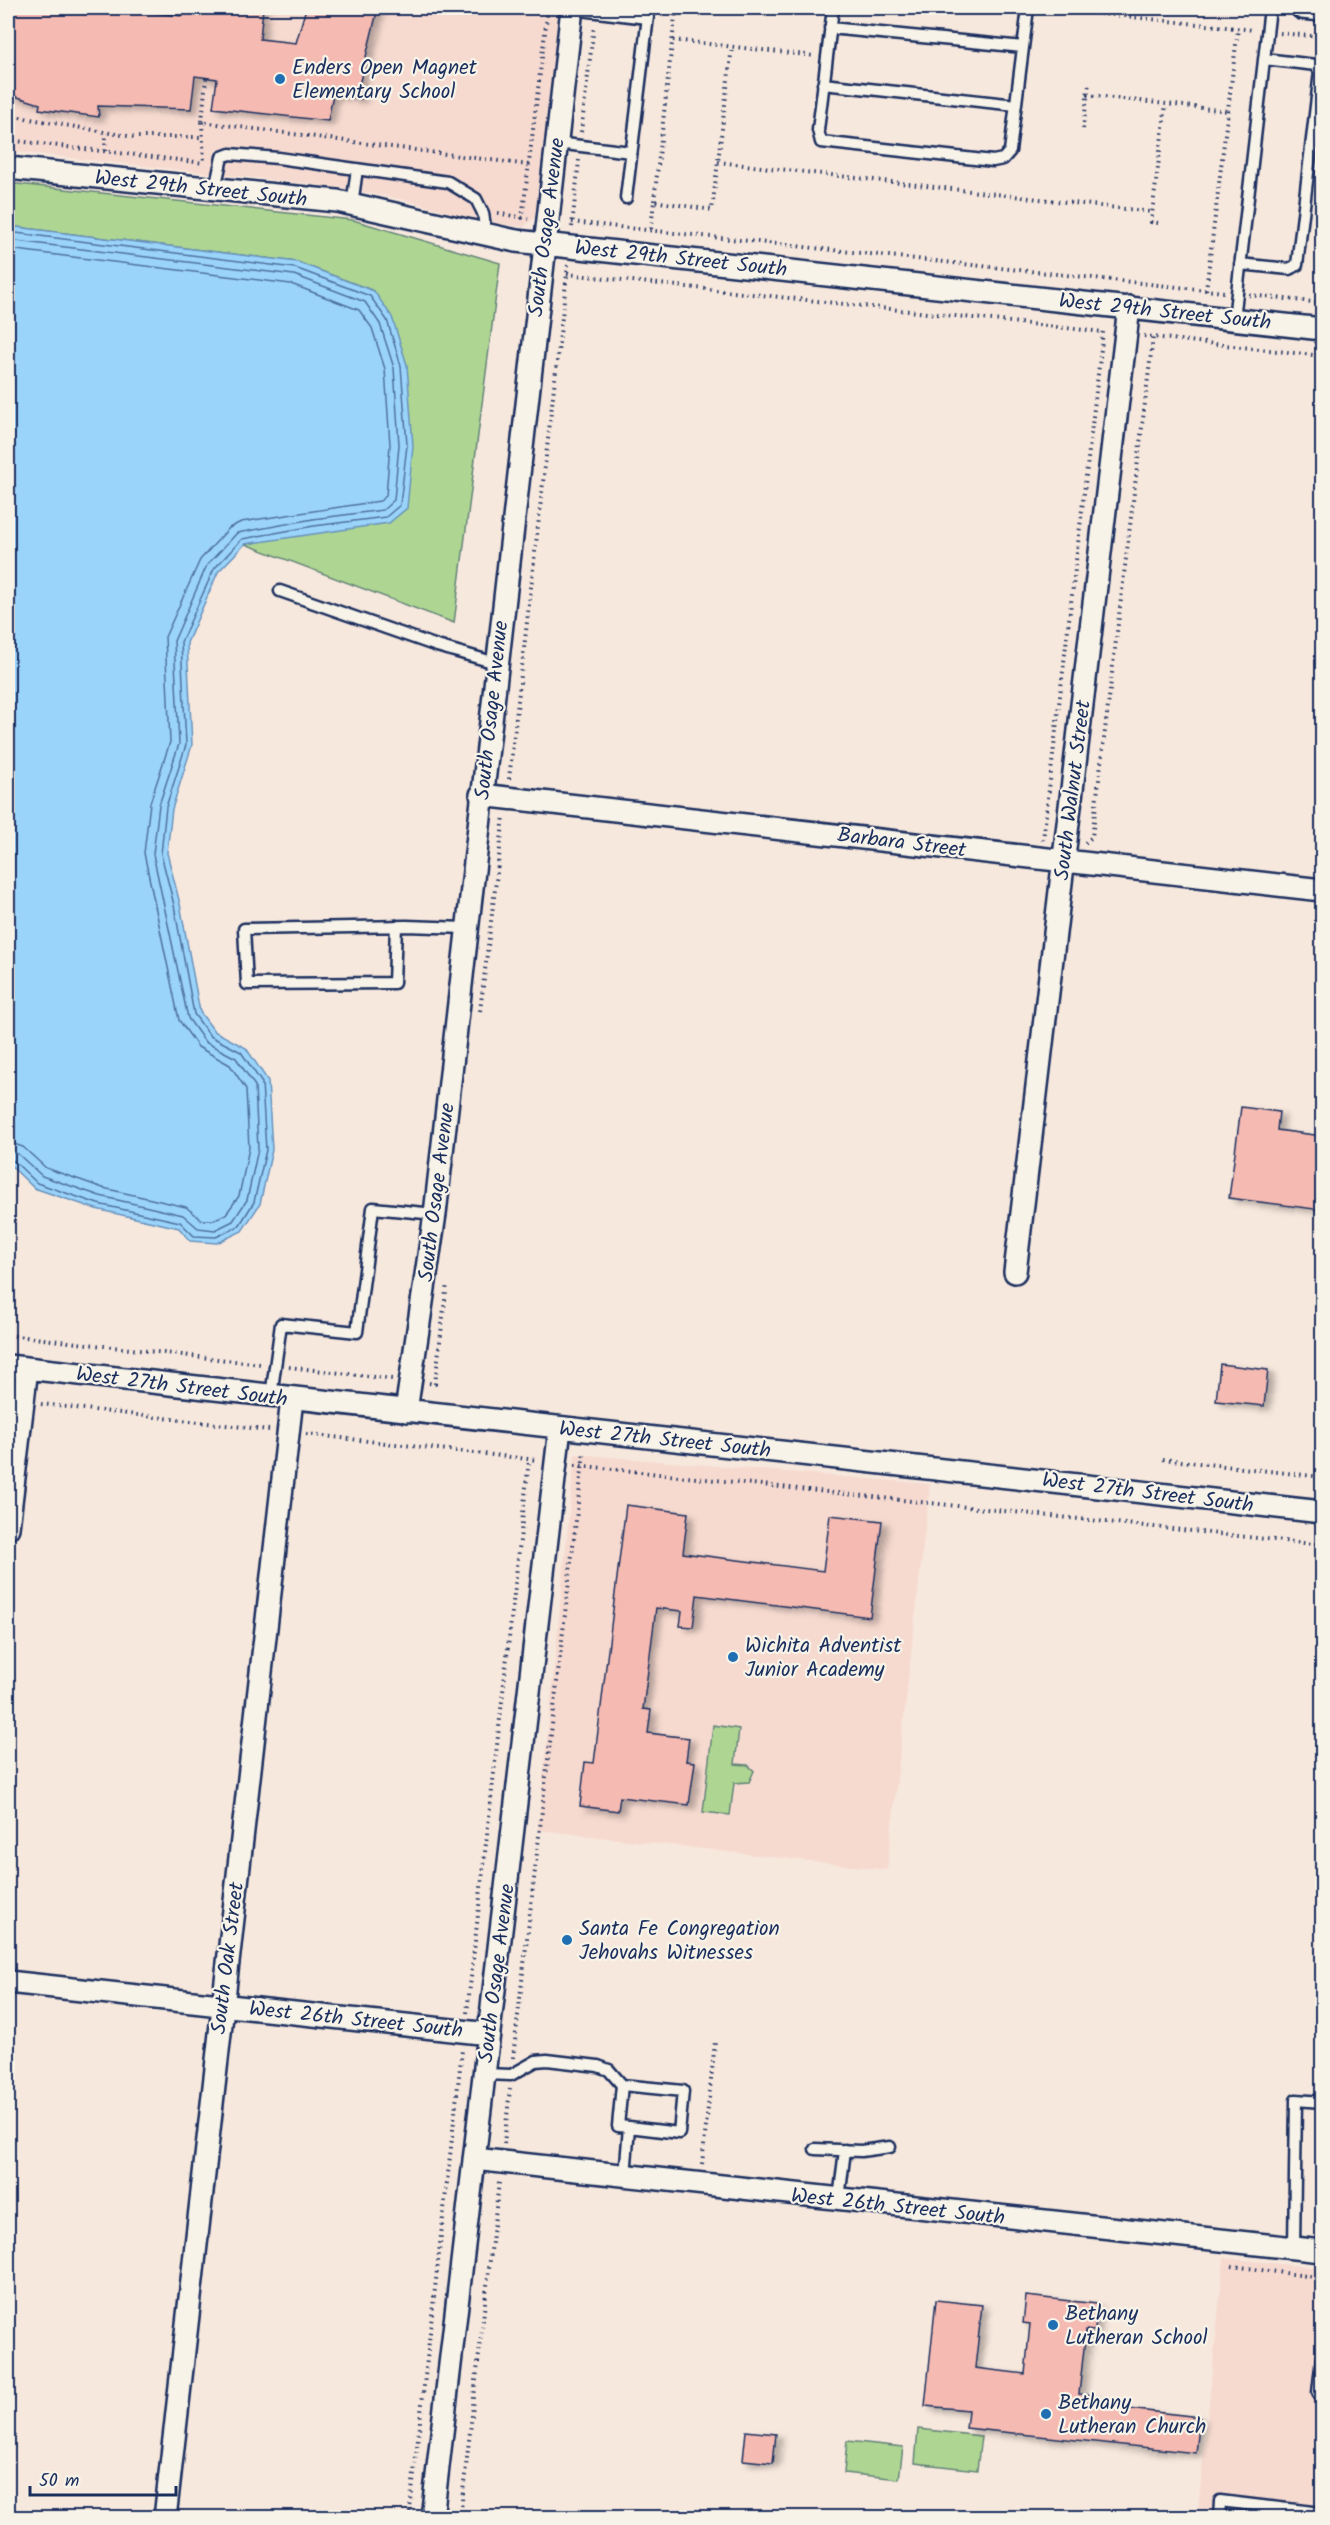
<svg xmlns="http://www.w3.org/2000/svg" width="1330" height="2525" font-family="Kalam,sans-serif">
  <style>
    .built { fill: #f6dad0 }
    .green { fill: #aed692; stroke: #648278; stroke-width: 1.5 }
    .water { fill: #9bd4fb; stroke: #6892bc; stroke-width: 1.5 }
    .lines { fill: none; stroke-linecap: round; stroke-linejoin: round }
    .shore { stroke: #4e719d; stroke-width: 1.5 }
    .building { fill: #f5bab1; stroke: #1b2f5e; stroke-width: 1.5; filter: url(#shadow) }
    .service-casing { stroke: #1b2f5e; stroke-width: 15 }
    .minor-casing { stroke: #1b2f5e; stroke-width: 26 }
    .path { stroke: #1b2f5e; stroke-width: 4; stroke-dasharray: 1.5 4.5; stroke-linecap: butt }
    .service { stroke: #f7f3e8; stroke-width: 10 }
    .minor { stroke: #f7f3e8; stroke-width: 21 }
    .poi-dot { fill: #1f6fb2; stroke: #f7f3e8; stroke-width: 2 }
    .labels { text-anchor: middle; stroke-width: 4.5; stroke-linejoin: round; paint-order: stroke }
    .poi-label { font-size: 21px; fill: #1b2f5e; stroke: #f7f3e8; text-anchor: start }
    .street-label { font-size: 21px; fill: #1b2f5e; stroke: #f7f3e8 }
  </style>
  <defs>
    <filter id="shadow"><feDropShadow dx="6" dy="4" stdDeviation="3" flood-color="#0004"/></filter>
  </defs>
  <rect width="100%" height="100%" fill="#f7e8dd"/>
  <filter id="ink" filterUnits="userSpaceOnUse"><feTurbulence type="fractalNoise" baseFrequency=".0167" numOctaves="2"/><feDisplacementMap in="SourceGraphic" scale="12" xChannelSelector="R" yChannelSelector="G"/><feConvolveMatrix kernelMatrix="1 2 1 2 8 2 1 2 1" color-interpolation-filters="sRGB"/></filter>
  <g filter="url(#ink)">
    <!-- built -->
    <path class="built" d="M 8,8 L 562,8 L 535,217 L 524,227 L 505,225 L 466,217 L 405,200 L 335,187 L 8,151 Z
      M 575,1454 L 930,1484 L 887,1870 L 538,1830 Z
      M 1224,2258 L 1322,2268 L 1322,2517 L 1197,2518 Z"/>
    <!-- green -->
    <path class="green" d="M 8,183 L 353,220 L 500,263 L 454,623 L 245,544 L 315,532 L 374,291 L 297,262 L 8,226 Z
      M 713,1725 L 739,1729 L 735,1764 L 748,1765 L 754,1771 L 749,1782 L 734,1783 L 730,1815 L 703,1812 Z
      M 918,2429 L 981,2436 L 977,2470 L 915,2463 Z
      M 847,2441 L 903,2447 L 899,2479 L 844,2473 Z"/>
    <!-- water -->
    <path class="water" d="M 8,226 L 297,262 L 374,291 L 392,317 L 407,365 L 413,446 L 407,508 L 389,523 L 245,544 L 218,572 L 187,643 L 192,745 L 172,809 L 167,853 L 180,904 L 200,1012 L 214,1031 L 246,1048 L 268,1081 L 272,1150 L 260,1204 L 242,1231 L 217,1243 L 190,1241 L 179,1228 L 96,1209 L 34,1188 L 8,1163 Z"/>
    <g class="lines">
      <!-- shore -->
      <path class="shore" d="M 8,232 L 295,268 L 370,296 L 387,320 L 401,366 L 407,445 L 400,505 L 386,517 L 314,526 L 242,539 L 214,569 L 181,642 L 186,745 L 166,807 L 161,854 L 174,905 L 194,1014 L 210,1036 L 241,1052 L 262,1083 L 266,1150 L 254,1202 L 239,1226 L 216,1237 L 194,1236 L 180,1222 L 98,1204 L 37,1183 L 14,1161 L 8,1159
        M 8,240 L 294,275 L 365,302 L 380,324 L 394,368 L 399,445 L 394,500 L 383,510 L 313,519 L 237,533 L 207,565 L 174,641 L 179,744 L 159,805 L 153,854 L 188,1018 L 205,1042 L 236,1058 L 255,1086 L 258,1149 L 247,1200 L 233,1221 L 215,1230 L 198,1228 L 183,1215 L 100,1196 L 42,1176 L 18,1154 L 8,1151
        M 8,249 L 291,284 L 359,310 L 372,328 L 385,369 L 390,445 L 386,496 L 380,501 L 241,522 L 229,528 L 200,560 L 165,637 L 170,742 L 150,803 L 144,853 L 179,1020 L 198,1047 L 230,1065 L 246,1089 L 249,1148 L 239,1196 L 226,1214 L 213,1220 L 202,1220 L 186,1207 L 103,1188 L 46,1168 L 23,1147 L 8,1142"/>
    </g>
    <!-- building -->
    <path class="building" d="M 15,8 L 104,8 L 183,16 L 184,8 L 263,8 L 260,39 L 296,43 L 306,8 L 378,8 L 360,81 L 361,99 L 333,94 L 328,121 L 213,108 L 217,79 L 195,76 L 191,109 L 98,106 L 99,117 L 39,109 L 40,104 L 8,94 L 8,9 L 15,10 Z
      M 1241,1107 L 1279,1112 L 1277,1130 L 1322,1136 L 1322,1210 L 1229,1198 Z
      M 1220,1364 L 1268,1370 L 1264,1406 L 1216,1401 Z
      M 626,1505 L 688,1513 L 683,1553 L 823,1571 L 830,1515 L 882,1521 L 870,1617 L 697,1595 L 693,1627 L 680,1626 L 682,1611 L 656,1608 L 643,1709 L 651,1710 L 648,1733 L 689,1738 L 686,1761 L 695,1762 L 689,1805 L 620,1797 L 618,1811 L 580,1806 L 585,1762 L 594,1763 Z
      M 1026,2296 L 1097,2304 L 1095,2331 L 1086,2330 L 1079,2394 L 1094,2395 L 1092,2405 L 1200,2417 L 1196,2453 L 966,2428 L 968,2410 L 925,2406 L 936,2300 L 982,2305 L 975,2368 L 1025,2374 L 1030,2324 L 1023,2323 Z
      M 746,2431 L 776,2434 L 773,2463 L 743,2460 Z"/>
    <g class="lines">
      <defs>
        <path id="service" d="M 833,8 L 818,130 L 821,142 L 993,161 L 1003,159 L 1010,151 L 1028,8
          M 572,9 L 647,18
          M 830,28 L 1023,47
          M 823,84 L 1016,105
          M 556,143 L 631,152
          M 215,189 L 222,157 L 230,154 L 278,158 L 448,182 L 476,199 L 483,213 L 486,234
          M 626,198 L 649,8
          M 352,205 L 357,169
          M 1240,264 L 1289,269 L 1297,265 L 1320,72 L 1316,65 L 1264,59
          M 1234,319 L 1270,8
          M 280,591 L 437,646 L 496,663
          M 396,926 L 394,983 L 247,984 L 244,929 L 406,926 L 466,928
          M 271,1396 L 281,1324 L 357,1332 L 373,1208 L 435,1214
          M 484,2074 L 511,2075 L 536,2061 L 547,2060 L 598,2066 L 609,2070 L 622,2085 L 683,2091 L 679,2133 L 629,2127 L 625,2176
          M 622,2085 L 618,2126 L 629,2127
          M 815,2149 L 861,2151 L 890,2147
          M 839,2199 L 845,2150
          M 1294,2248 L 1296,2100 L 1322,2102
          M 1322,2357 L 1318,2393 L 1322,2398
          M 1219,2518 L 1220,2501 L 1322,2513"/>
        <path id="minor" d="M 1302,8 L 1322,10
          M 8,168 L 337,201 L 516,241 L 1322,329
          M 481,795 L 1322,890
          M 1015,1272 L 1129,307
          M 8,1366 L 1322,1512
          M 406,1411 L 435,1214 L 572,8
          M 8,1528 L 27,1368
          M 8,1982 L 489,2034
          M 474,2159 L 1322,2251
          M 165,2518 L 292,1399
          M 432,2518 L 560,1428"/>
      </defs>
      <!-- service casing -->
      <use href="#service" class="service-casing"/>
      <!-- minor casing -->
      <use href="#minor" class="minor-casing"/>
      <!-- path -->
      <path class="path" d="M 1046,8 L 1254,30
        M 1280,33 L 1322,37
        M 673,40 L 815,56
        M 206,78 L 202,122 L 529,165
        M 1087,95 L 1228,111
        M 8,115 L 133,137 L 203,137
        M 202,122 L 204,163
        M 1083,129 L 1089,82
        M 581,132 L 594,26
        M 8,140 L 204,163
        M 105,151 L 106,133
        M 718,162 L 1152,212
        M 654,201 L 676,8
        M 498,213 L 528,219
        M 522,219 L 548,8
        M 572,222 L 1224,292
        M 1158,223 L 1151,222 L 1166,104
        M 572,227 L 579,160
        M 651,229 L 654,201 L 712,210 L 732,47
        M 567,274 L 1103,332
        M 1206,290 L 1238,28
        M 1249,295 L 1322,303
        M 1144,336 L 1322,356
        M 509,779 L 568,265
        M 1043,840 L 1103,332
        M 1085,843 L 1092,837 L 1153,337
        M 480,1011 L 504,816
        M 8,1335 L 261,1364
        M 289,1367 L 392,1379
        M 429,1383 L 435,1384 L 447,1283
        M 41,1404 L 269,1430
        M 306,1434 L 537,1460
        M 1163,1459 L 1322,1477
        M 575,1465 L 1322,1545
        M 467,2013 L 529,1460
        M 513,2058 L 584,1452
        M 504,2144 L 510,2089
        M 702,2164 L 715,2042
        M 1232,2266 L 1322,2278
        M 409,2518 L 462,2050
        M 460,2518 L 499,2182"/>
      <!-- service -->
      <use href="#service" class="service"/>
      <!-- minor -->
      <use href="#minor" class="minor"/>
    </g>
  </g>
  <!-- markers -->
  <g class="poi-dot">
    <circle cx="280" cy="79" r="6"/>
    <circle cx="733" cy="1657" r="6"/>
    <circle cx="567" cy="1940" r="6"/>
    <circle cx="1053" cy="2325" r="6"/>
    <circle cx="1046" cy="2414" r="6"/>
  </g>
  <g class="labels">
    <!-- poi labels -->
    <g class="poi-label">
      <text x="292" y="74">Enders Open Magnet<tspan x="292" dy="24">Elementary School</tspan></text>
      <text x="745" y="1652">Wichita Adventist<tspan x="745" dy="24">Junior Academy</tspan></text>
      <text x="579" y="1935">Santa Fe Congregation<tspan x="579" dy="24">Jehovahs Witnesses</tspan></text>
      <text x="1065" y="2320">Bethany<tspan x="1065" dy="24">Lutheran School</tspan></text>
      <text x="1058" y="2409">Bethany<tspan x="1058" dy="24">Lutheran Church</tspan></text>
    </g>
    <!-- street labels -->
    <g class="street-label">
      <text transform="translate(201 188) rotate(6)" y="7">West 29th Street South</text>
      <text transform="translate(546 227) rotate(-83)" y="7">South Osage Avenue</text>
      <text transform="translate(681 258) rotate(6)" y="7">West 29th Street South</text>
      <text transform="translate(1165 311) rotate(6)" y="7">West 29th Street South</text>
      <text transform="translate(491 710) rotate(-84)" y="7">South Osage Avenue</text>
      <text transform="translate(1072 790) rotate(-83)" y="7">South Walnut Street</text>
      <text transform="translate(902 842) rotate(7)" y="7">Barbara Street</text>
      <text transform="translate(436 1192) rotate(-83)" y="7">South Osage Avenue</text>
      <text transform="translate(182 1386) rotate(7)" y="7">West 27th Street South</text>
      <text transform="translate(665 1439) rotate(6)" y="7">West 27th Street South</text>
      <text transform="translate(1148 1492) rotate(7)" y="7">West 27th Street South</text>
      <text transform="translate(227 1958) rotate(-83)" y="7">South Oak Street</text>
      <text transform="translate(496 1973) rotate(-83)" y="7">South Osage Avenue</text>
      <text transform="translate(356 2019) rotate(6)" y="7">West 26th Street South</text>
      <text transform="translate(898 2206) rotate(6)" y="7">West 26th Street South</text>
    </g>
  </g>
  <!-- margin -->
  <rect width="1330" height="2525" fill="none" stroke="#f7f3e8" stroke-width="30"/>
  <rect x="15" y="15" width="1300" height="2495" fill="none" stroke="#1b2f5e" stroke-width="2" filter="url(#ink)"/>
  <!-- scale -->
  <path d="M30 2486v9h146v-9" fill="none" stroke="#1b2f5e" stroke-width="3"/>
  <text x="39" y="2486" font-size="18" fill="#1b2f5e" stroke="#f7f3e8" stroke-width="4.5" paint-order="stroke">50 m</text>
</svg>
